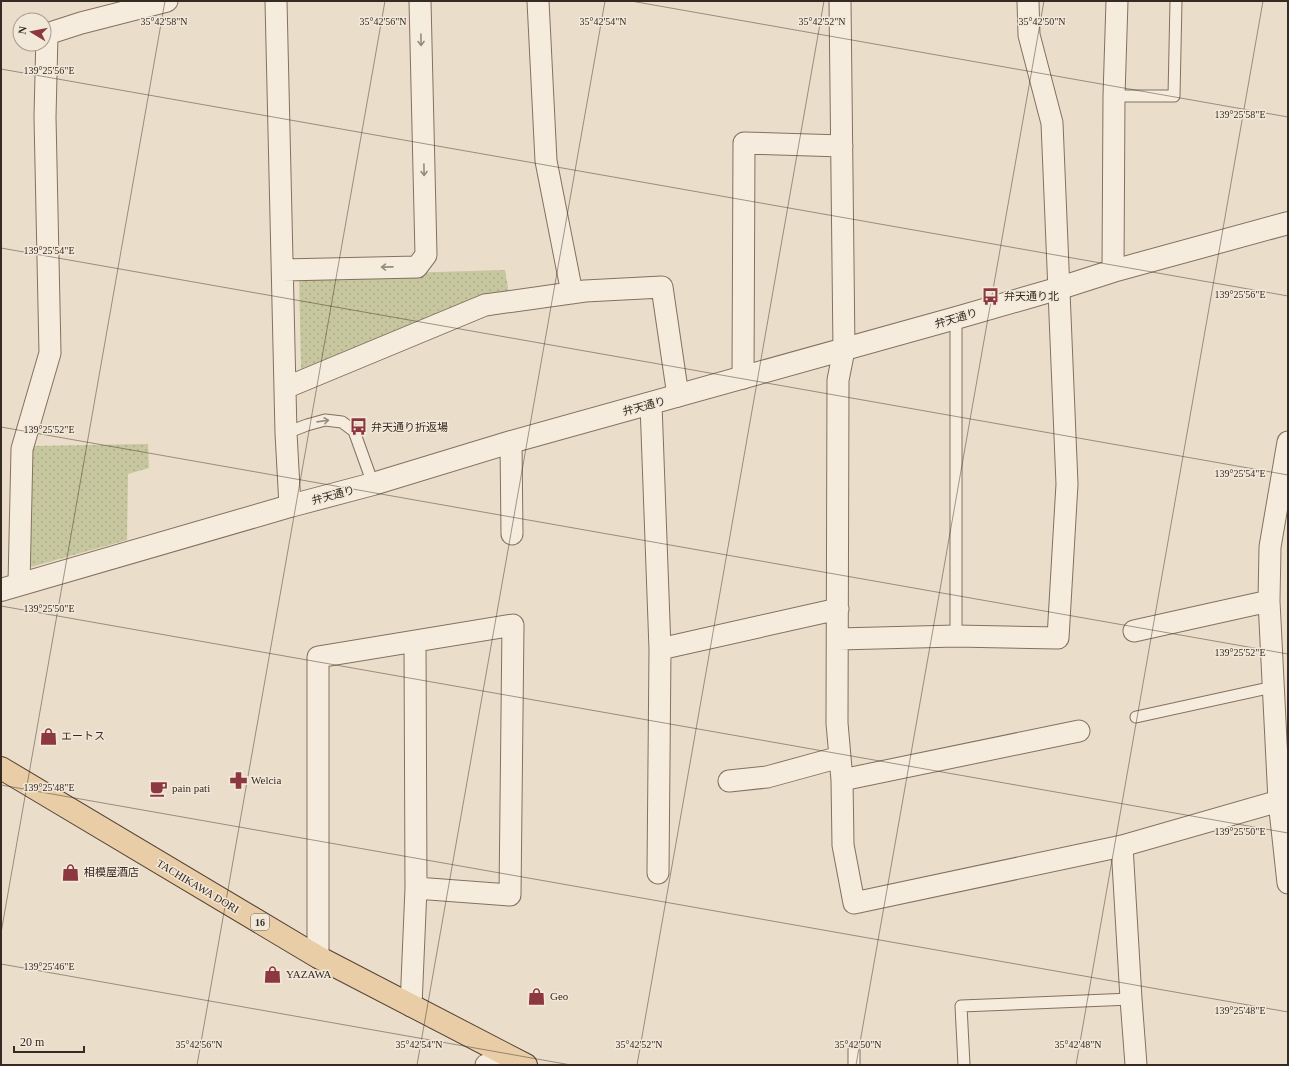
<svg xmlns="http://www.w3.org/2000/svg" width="1289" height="1066" font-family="'Times New Roman','Noto Sans JP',serif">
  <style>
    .park { fill: url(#park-dots) }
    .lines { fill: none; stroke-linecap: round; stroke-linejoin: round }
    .service-casing { stroke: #857060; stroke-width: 13 }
    .minor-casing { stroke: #857060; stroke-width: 23 }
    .tertiary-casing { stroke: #857060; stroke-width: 24 }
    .primary-casing { stroke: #533f34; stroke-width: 24 }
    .service { stroke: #f6ecdd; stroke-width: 11 }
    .minor { stroke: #f6ecdd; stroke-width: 21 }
    .tertiary { stroke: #f6ecdd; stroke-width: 22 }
    .primary { stroke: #e8cda7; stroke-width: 22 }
    .oneway { stroke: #968b80 }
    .ticks { fill: none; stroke: #372a22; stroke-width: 1; stroke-opacity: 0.45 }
    .labels { text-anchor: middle; stroke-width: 3; stroke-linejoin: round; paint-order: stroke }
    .shield { fill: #f2e8d9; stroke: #6f6359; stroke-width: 1 }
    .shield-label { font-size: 10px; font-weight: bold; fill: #372a22 }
    .poi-label { font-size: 11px; fill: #372a22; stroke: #f2e8d9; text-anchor: start }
    .street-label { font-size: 11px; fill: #372a22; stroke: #f2e8d9 }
    .ticks-label { font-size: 10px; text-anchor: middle; fill: #372a22; stroke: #f2e8d9; stroke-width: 3; stroke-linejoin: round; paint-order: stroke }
  </style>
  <defs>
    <pattern id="park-dots" width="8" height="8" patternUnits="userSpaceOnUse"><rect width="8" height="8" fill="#c7c79f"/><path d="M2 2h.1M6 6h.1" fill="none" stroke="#acab89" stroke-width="1.8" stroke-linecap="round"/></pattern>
  </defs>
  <rect width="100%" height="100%" fill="#eaddca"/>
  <!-- park -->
  <path class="park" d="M 505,270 L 509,294 L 471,300 L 301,369 L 299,276 Z
    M 148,444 L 149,468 L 128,474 L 127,540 L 31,567 L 30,446 Z"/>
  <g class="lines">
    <defs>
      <path id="service" d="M 1114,96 L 1174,96 L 1176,1
        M 956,318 L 956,636
        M 286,433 L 307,425 L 325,420 L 342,422 L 354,431 L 373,484
        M 1136,717 L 1273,687
        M 854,1050 L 854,1065
        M 964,1065 L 961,1006 L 1131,999"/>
      <path id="minor" d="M 276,1 L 286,433 L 290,506
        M 538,1 L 546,161 L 572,293
        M 840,1 L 844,350 L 838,380 L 837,723 L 842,780 L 843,845 L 854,903 L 1122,846 L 1279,801
        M 283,270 L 417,267 L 426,255 L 420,1
        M 1113,271 L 1114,96 L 1117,1
        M 743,378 L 744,143 L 842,146
        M 285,388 L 485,305 L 585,291 L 662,287 L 678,396
        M 651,404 L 660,649 L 838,609
        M 511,442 L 512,534
        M 1288,442 L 1270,547 L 1269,601 L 1279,801 L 1288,883
        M 19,584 L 22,449 L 50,353 L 45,117 L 47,34 L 81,23 L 167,1
        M 1134,631 L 1269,601
        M 838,639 L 956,636 L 1058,638 L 1067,484 L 1052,123 L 1029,35 L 1028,1
        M 842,780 L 1079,731
        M 729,781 L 767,777 L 840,757
        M 1122,846 L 1131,999 L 1136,1065
        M 658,873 L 660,649
        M 318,957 L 318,657 L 513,625 L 510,895 L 416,888
        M 411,1006 L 416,888 L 415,641
        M 486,1065 L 512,1058 L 513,1065"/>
      <path id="tertiary" d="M 1,590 L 290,506 L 373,484 L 511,442 L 956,318 L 1060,288 L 1113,271 L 1288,223"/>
      <path id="primary" d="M 1,768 L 318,957 L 526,1065"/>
    </defs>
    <!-- service casing -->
    <use href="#service" class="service-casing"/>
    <!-- minor casing -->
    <use href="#minor" class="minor-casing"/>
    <!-- tertiary casing -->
    <use href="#tertiary" class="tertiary-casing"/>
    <!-- primary casing -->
    <use href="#primary" class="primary-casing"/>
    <!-- service -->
    <use href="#service" class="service"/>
    <!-- minor -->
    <use href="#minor" class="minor"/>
    <!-- tertiary -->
    <use href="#tertiary" class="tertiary"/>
    <!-- primary -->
    <use href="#primary" class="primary"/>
  </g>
  <!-- one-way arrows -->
  <defs><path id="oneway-shaft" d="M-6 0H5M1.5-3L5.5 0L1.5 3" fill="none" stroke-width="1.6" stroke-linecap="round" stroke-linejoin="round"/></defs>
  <g class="oneway">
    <use href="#oneway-shaft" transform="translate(421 40) rotate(89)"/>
    <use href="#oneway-shaft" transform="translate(424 170) rotate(89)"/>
    <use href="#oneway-shaft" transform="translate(387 267) rotate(179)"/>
    <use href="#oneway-shaft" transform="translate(323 421) rotate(-8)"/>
  </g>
  <!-- ticks -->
  <path class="ticks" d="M 631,1 L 1288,117M 1,69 L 1288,296M 1,248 L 1288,475M 1,427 L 1288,654M 1,606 L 1288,833M 1,785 L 1288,1012M 1,933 L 165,1M 1,964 L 571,1065M 197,1065 L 385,1M 417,1065 L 605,1M 637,1065 L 824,1M 856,1065 L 1044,1M 1076,1065 L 1263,1"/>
  <!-- icons -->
  <defs>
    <symbol id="bus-bare" viewBox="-9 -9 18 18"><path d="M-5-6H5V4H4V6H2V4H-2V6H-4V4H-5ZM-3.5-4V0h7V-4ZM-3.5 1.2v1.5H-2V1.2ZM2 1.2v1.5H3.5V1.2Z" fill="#8d3740" stroke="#f2e8d9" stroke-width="2.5" paint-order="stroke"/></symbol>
    <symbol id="shop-bare" viewBox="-9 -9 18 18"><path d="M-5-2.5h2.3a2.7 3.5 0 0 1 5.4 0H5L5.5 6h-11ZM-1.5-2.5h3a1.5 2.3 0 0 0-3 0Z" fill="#8d3740" stroke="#f2e8d9" stroke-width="2.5" paint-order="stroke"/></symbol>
    <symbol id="pharmacy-bare" viewBox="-9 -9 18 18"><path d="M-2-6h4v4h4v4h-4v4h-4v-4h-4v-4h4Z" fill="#8d3740" stroke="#f2e8d9" stroke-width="2.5" paint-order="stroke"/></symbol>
    <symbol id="cafe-bare" viewBox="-9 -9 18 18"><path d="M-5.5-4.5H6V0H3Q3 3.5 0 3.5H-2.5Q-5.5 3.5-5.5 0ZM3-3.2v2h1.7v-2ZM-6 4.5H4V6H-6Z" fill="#8d3740" stroke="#f2e8d9" stroke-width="2.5" paint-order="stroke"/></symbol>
  </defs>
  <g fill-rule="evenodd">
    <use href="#bus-bare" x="978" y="284" width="25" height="25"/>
    <use href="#bus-bare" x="346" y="414" width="25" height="25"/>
    <use href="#shop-bare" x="36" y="724" width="25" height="25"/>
    <use href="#pharmacy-bare" x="226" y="768" width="25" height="25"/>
    <use href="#cafe-bare" x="146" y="776" width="25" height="25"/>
    <use href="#shop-bare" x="58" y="860" width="25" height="25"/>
    <use href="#shop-bare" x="260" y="962" width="25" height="25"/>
    <use href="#shop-bare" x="524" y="984" width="25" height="25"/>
  </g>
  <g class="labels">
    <!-- shield labels -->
    <rect class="shield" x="251" y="914" width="18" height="16" rx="3"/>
    <g class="shield-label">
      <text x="260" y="926">16</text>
    </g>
    <!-- poi labels -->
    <g class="poi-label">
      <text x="1004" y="300">弁天通り北</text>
      <text x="371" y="431">弁天通り折返場</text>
      <text x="61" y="740">エートス</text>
      <text x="251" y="784">Welcia</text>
      <text x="172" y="792">pain pati</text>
      <text x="84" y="876">相模屋酒店</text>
      <text x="286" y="978">YAZAWA</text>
      <text x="550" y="1000">Geo</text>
    </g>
    <!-- street labels -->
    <g class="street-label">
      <text transform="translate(956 318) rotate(-16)" y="4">弁天通り</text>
      <text transform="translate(644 406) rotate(-15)" y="4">弁天通り</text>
      <text transform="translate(333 495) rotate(-15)" y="4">弁天通り</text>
      <text transform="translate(198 886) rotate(31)" y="4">TACHIKAWA DORI</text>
    </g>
  </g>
  <g class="ticks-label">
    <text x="164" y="25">35°42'58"N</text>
    <text x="383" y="25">35°42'56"N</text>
    <text x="603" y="25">35°42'54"N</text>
    <text x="822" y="25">35°42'52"N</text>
    <text x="1042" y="25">35°42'50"N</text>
    <text x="49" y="74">139°25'56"E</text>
    <text x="1240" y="118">139°25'58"E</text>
    <text x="49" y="254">139°25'54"E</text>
    <text x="1240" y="298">139°25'56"E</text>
    <text x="49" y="433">139°25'52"E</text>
    <text x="1240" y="477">139°25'54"E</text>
    <text x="49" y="612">139°25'50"E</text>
    <text x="1240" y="656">139°25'52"E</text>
    <text x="49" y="791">139°25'48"E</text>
    <text x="1240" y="835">139°25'50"E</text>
    <text x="49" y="970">139°25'46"E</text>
    <text x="1240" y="1014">139°25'48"E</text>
    <text x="199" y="1048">35°42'56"N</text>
    <text x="419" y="1048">35°42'54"N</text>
    <text x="639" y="1048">35°42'52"N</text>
    <text x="858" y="1048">35°42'50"N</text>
    <text x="1078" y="1048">35°42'48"N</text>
  </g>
  <!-- border -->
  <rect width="1289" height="1066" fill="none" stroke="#372a22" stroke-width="4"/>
  <!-- north arrow -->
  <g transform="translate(32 32) rotate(280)"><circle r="19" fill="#f2e8d9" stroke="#a79c90"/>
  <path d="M0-3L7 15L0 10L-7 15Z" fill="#8d3740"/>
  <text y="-6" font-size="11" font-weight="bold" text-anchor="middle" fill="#372a22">N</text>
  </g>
  <!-- scale -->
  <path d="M14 1046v6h70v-6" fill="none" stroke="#372a22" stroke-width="2"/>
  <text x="20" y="1046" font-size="12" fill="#372a22" stroke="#f2e8d9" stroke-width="3" paint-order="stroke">20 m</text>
</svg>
